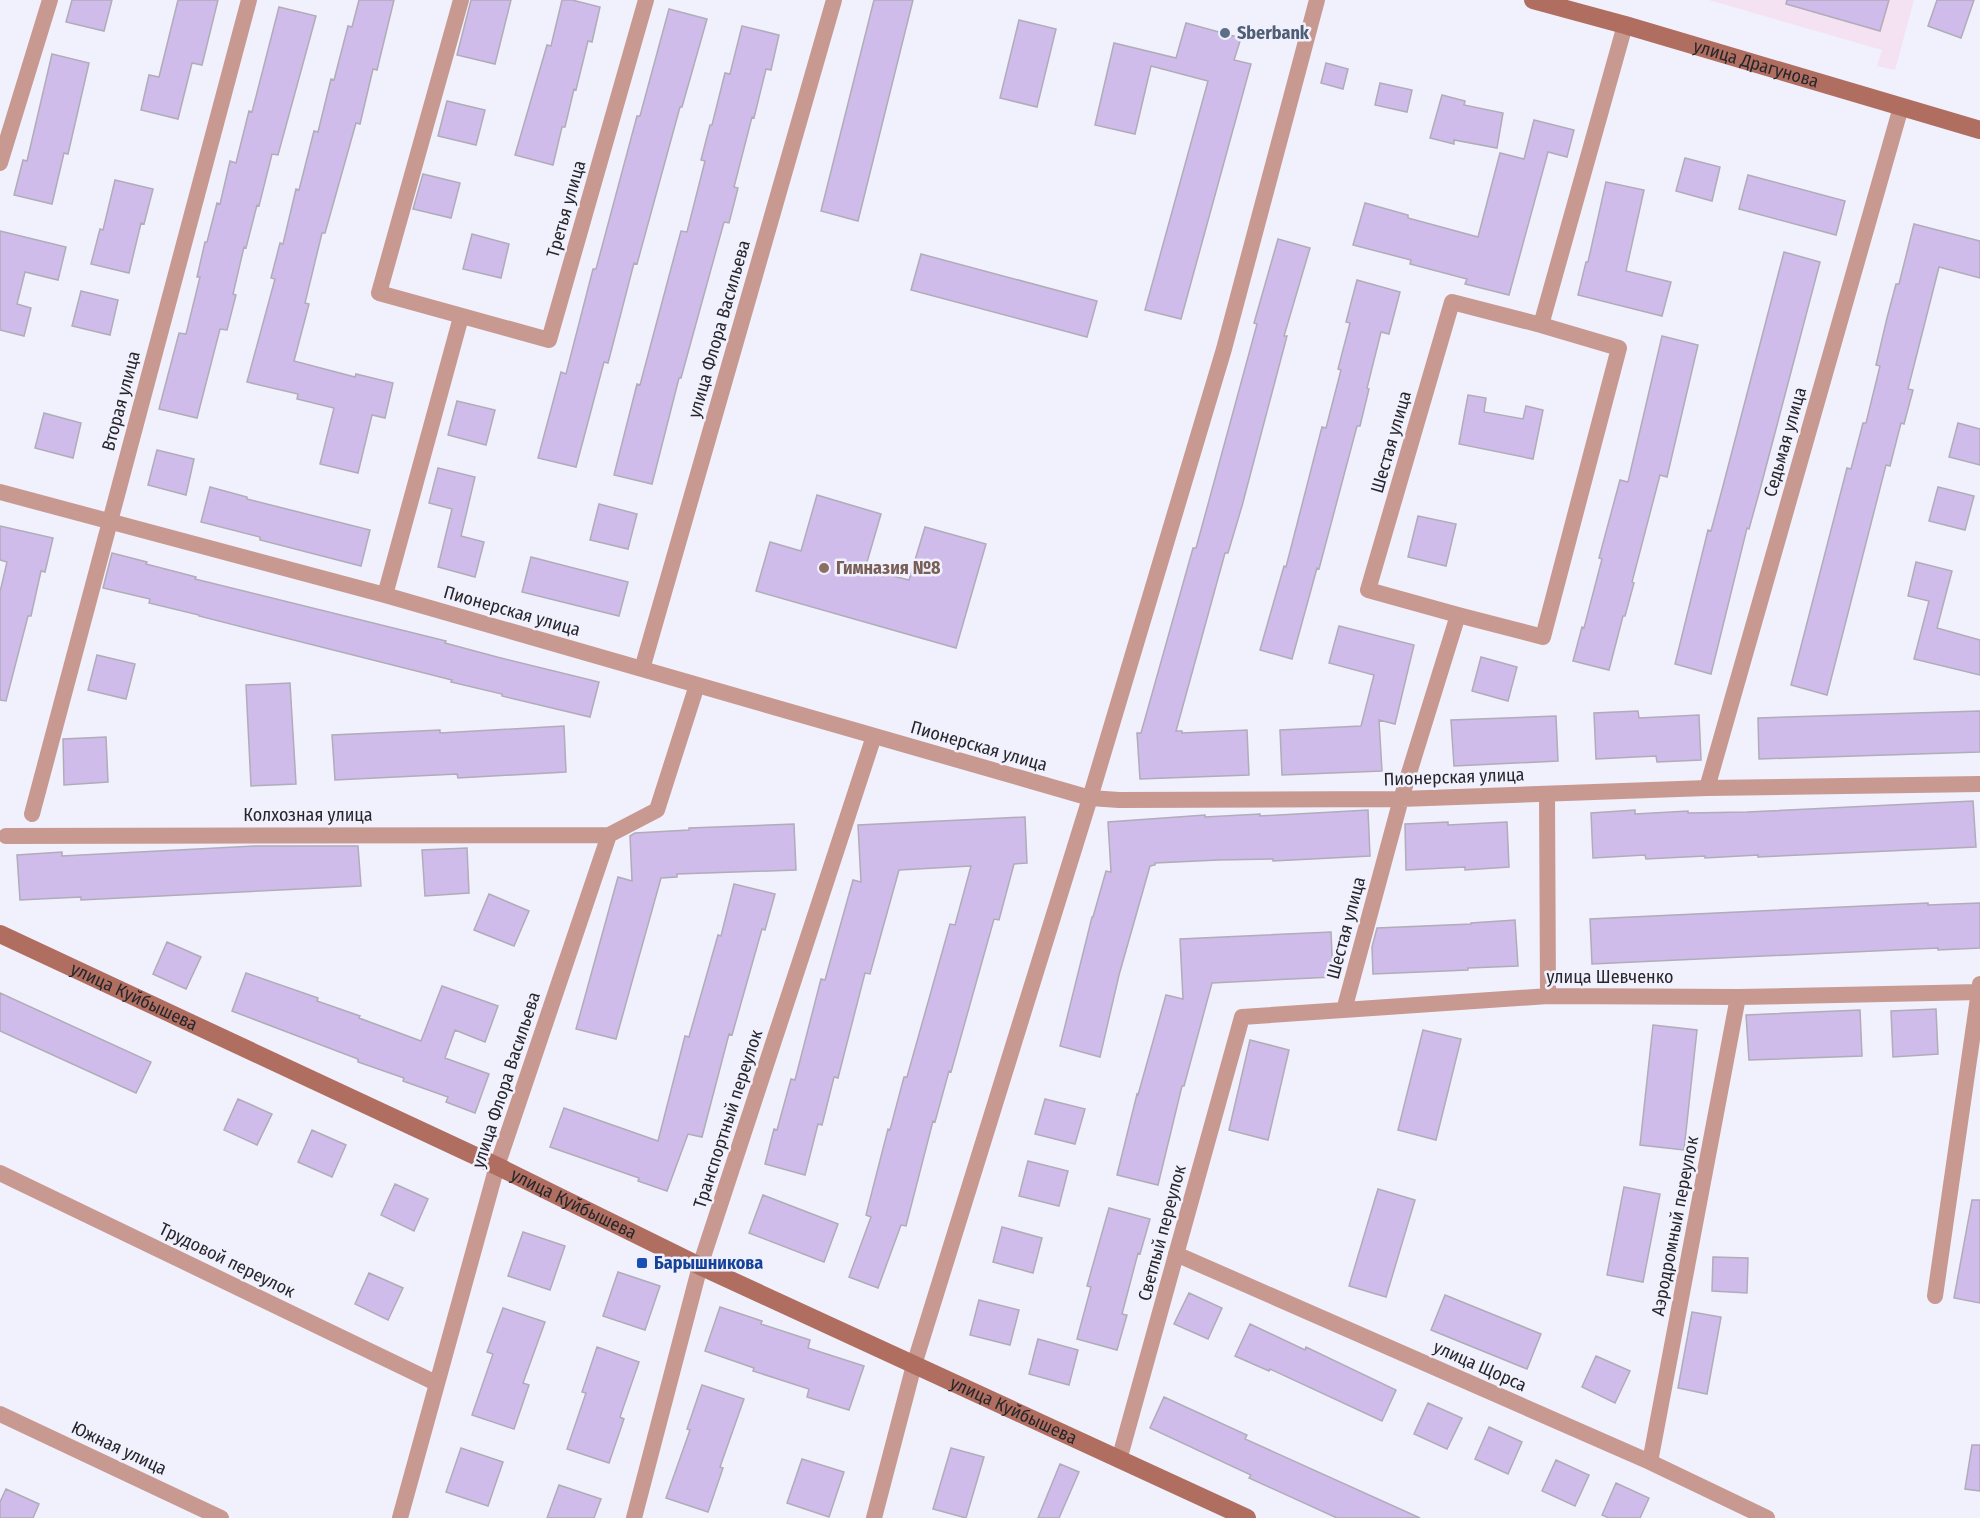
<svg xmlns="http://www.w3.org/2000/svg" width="1980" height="1518" font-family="'Fira Sans Condensed',sans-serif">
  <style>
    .industrial { fill: #f4e1f2 }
    .building { fill: #cfbceb; stroke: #b0acb8; stroke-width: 1.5 }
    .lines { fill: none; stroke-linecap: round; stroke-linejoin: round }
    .street { stroke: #c89990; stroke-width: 16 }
    .secondary { stroke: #b06e61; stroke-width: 18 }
    .service-dot { fill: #5c6f8a; stroke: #f1f0fd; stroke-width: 2 }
    .education-dot { fill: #8d6e63; stroke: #f1f0fd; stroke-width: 2 }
    .transit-dot { fill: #1a4fb4; stroke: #f1f0fd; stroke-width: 2 }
    .labels { text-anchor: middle; stroke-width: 5; stroke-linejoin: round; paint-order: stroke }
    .service-label { font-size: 18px; font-weight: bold; fill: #4e5e75; stroke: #f1f0fd; text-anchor: start }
    .street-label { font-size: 18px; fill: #27262b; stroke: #f1f0fd }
    .education-label { font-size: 18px; font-weight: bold; fill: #785e54; stroke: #f1f0fd; text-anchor: start }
    .transit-label { font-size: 18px; font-weight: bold; fill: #164399; stroke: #f1f0fd; text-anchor: start }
  </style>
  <rect width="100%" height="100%" fill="#f1f0fd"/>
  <!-- industrial -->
  <path class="industrial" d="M 1709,0 L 1914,0 L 1895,70 L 1877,66 L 1882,50 Z"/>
  <!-- building -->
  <path class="building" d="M 72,0 L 112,0 L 104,31 L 66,22 Z
    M 178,0 L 218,0 L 202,65 L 192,63 L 178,119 L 141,110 L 149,75 L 159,77 Z
    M 359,0 L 394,0 L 377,70 L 373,69 L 360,124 L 356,123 L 325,233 L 322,233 L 305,303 L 309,304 L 294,361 L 355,377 L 356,374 L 393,383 L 385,418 L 372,415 L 358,473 L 320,464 L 334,408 L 297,399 L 298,394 L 247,382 L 275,279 L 271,278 L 280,243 L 283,244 L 296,189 L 299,190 L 314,131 L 318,132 L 331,79 L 334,80 L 348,26 L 352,27 Z
    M 471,0 L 511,0 L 495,64 L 457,55 Z
    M 562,0 L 572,0 L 600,7 L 592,42 L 588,41 L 576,90 L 574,89 L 565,127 L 562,127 L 553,165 L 515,155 L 547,45 L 551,46 Z
    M 874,0 L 913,0 L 858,221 L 821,211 Z
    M 1787,0 L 1889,0 L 1880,31 L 1786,4 Z
    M 1937,0 L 1974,0 L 1961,38 L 1928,26 Z
    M 279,7 L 316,16 L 278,155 L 272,154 L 259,206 L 257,205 L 246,248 L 244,247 L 233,294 L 236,295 L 227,330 L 220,329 L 197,418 L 159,409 L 179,333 L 186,334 L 200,277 L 197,277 L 205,242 L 207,242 L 217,203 L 220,204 L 230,161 L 236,163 L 249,111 L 252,112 Z
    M 669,9 L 707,19 L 682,107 L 680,107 L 637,264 L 634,263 L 608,363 L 604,362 L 576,467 L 538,458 L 561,372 L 566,374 L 593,269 L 596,269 L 637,116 L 640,116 Z
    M 1019,20 L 1056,29 L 1037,107 L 1000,98 Z
    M 1186,23 L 1241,38 L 1234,60 L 1251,64 L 1181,319 L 1145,310 L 1208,81 L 1151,66 L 1135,134 L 1095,125 L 1114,43 L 1176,58 Z
    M 742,26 L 779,35 L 771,70 L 766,69 L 754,118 L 752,117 L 734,187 L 738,188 L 729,223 L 724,222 L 681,378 L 679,378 L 652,484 L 614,475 L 637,384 L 640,385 L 681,231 L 687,232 L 705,161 L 701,160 L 710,125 L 712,125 L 725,73 L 730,74 Z
    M 52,54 L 89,63 L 68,154 L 64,153 L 52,204 L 14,195 L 23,160 L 27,161 Z
    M 1326,63 L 1348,69 L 1343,89 L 1321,83 Z
    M 1380,83 L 1412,90 L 1407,112 L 1375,105 Z
    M 1442,95 L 1465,101 L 1464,105 L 1503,113 L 1497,148 L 1454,140 L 1454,144 L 1430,138 Z
    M 447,101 L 485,110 L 476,145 L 438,136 Z
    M 1534,120 L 1574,130 L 1567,157 L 1548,152 L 1509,295 L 1465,284 L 1467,279 L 1410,264 L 1411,260 L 1353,245 L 1365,203 L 1408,215 L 1408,218 L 1478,237 L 1500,153 L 1524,159 Z
    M 1685,158 L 1720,167 L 1712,201 L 1676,191 Z
    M 423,174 L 460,183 L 451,218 L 413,209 Z
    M 1748,175 L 1845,201 L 1836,235 L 1739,209 Z
    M 115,180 L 153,189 L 144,224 L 141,223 L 129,273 L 91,264 L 100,229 L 103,230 Z
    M 1606,182 L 1644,190 L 1626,271 L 1671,282 L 1662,316 L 1578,295 L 1586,262 L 1588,262 Z
    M 1914,224 L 1980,241 L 1980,278 L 1939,267 L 1908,389 L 1913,390 L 1904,424 L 1901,423 L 1890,466 L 1886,465 L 1827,695 L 1791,685 L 1847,468 L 1851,469 L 1863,423 L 1866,423 L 1880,366 L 1876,365 L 1887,318 L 1896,284 L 1899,284 Z
    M 0,231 L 66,247 L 58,280 L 25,272 L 17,304 L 31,308 L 24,336 L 0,330 Z
    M 472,234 L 509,244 L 501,278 L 463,269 Z
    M 1278,239 L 1310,248 L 1284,336 L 1287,336 L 1242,506 L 1228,553 L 1225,553 L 1176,731 L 1182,731 L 1182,733 L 1247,730 L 1249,775 L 1140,779 L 1137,733 L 1141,733 L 1193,548 L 1196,548 L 1207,508 L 1257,324 L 1254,323 Z
    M 1784,252 L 1820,262 L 1762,482 L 1749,529 L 1747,528 L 1711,674 L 1675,664 L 1708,530 L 1711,531 L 1723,486 Z
    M 921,254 L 1097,301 L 1087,337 L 911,290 Z
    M 1357,280 L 1400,292 L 1389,334 L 1381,332 L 1367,388 L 1369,389 L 1360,426 L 1357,426 L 1319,569 L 1317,568 L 1292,659 L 1260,650 L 1284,566 L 1286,567 L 1322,427 L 1326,428 L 1341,370 L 1338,369 L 1350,323 L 1346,322 Z
    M 81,291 L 118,300 L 110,335 L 72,326 Z
    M 1662,336 L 1698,345 L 1667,477 L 1660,475 L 1632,582 L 1634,583 L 1625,616 L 1623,616 L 1609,670 L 1573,661 L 1582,627 L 1584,628 L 1602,559 L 1599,558 L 1620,480 L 1628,482 Z
    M 1468,395 L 1486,398 L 1484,412 L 1523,419 L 1526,406 L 1543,410 L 1533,459 L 1459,444 Z
    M 457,401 L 495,410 L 486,445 L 448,435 Z
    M 44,413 L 81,423 L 73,458 L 35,448 Z
    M 1958,423 L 1980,429 L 1980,465 L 1949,457 Z
    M 157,450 L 194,459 L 186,495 L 148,485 Z
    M 438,468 L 475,477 L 461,536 L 484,542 L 475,577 L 438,567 L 452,509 L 429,503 Z
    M 210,487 L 247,497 L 247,499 L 370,530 L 361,566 L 260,540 L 260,537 L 201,522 Z
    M 1938,487 L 1974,496 L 1965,530 L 1929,521 Z
    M 817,495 L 881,514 L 865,569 L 909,580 L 925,527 L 986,544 L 956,648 L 756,591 L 770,542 L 801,551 Z
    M 599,504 L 637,514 L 628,549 L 590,540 Z
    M 1418,516 L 1456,524 L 1446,566 L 1408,557 Z
    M 0,526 L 53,538 L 45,572 L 41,571 L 31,616 L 28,616 L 6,701 L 0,700 L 0,592 L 7,562 L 0,560 Z
    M 112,553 L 147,562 L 146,564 L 196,577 L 195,579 L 446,641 L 445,643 L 497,657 L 599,682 L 590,717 L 502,696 L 502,694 L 451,682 L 452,680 L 199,616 L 199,615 L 149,603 L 150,599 L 103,588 Z
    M 531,557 L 628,582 L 619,616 L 522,592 Z
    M 1916,562 L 1952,571 L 1937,628 L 1980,640 L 1980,675 L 1914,659 L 1929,601 L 1908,596 Z
    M 1339,626 L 1414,645 L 1395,724 L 1379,720 L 1382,771 L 1282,775 L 1280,730 L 1361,726 L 1374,675 L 1329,663 Z
    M 97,655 L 135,664 L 126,699 L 88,690 Z
    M 1481,657 L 1517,667 L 1508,701 L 1472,691 Z
    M 290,683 L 296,784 L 251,786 L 246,685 Z
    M 1638,711 L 1639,718 L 1699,715 L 1701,760 L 1657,762 L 1656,756 L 1596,759 L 1594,713 Z
    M 1980,711 L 1980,752 L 1759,759 L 1758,718 Z
    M 1556,716 L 1558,761 L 1454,766 L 1451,720 Z
    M 564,726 L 566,772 L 458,778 L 457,774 L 335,780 L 332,735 L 440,730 L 440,733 Z
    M 106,737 L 108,782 L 64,785 L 63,739 Z
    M 1973,801 L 1976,847 L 1758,857 L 1758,855 L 1705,858 L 1705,856 L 1646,859 L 1645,855 L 1593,858 L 1591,813 L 1635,810 L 1635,814 L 1688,811 L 1688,813 L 1747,812 Z
    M 1368,810 L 1370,856 L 1273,861 L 1273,859 L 1218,860 L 1155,863 L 1155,865 L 1150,866 L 1119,975 L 1100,1057 L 1060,1046 L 1092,917 L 1093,917 L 1106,871 L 1111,872 L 1108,822 L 1205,815 L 1205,817 L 1260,814 L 1260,816 Z
    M 1025,817 L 1027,863 L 1014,864 L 999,920 L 994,919 L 951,1072 L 949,1071 L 935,1122 L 933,1121 L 906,1226 L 901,1225 L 878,1288 L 849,1277 L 871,1217 L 866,1215 L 888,1129 L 890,1130 L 904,1077 L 907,1077 L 950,924 L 955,925 L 971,866 L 899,870 L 870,974 L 865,973 L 838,1078 L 834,1077 L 822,1125 L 818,1124 L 805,1175 L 765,1164 L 774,1129 L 777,1130 L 791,1079 L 795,1080 L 821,979 L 825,980 L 853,880 L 861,882 L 858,825 Z
    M 1448,822 L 1448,825 L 1507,822 L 1509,867 L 1465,870 L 1465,867 L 1406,870 L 1405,824 Z
    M 794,824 L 796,870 L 677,874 L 677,877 L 661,878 L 616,1039 L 576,1029 L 618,877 L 632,881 L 630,836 L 635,833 L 689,830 L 689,828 Z
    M 255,846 L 358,846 L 361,886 L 81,900 L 81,897 L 20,900 L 17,855 L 62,852 L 62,856 Z
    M 467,848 L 469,893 L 425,896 L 422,850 Z
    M 734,884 L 775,894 L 765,930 L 762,929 L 732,1035 L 729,1034 L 702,1137 L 688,1134 L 667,1191 L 638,1181 L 639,1178 L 550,1147 L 564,1108 L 658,1141 L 685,1036 L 689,1037 L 718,935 L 721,936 Z
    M 489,894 L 529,911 L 514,946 L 474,930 Z
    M 1928,903 L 1928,905 L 1980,903 L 1980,948 L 1938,950 L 1938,948 L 1592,964 L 1590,919 Z
    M 1515,920 L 1518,966 L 1468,968 L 1468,970 L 1373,974 L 1372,947 L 1377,928 L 1471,924 L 1471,923 Z
    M 1331,932 L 1333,977 L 1212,983 L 1184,1086 L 1182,1086 L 1158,1185 L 1117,1175 L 1137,1094 L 1138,1095 L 1166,995 L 1183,999 L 1180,939 Z
    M 167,942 L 201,957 L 186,989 L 153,974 Z
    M 246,973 L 318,998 L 317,1001 L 360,1016 L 359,1018 L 421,1041 L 442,986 L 498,1006 L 485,1042 L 455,1030 L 445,1058 L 489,1074 L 475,1113 L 446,1102 L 448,1097 L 403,1081 L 404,1078 L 358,1062 L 358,1059 L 232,1011 Z
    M 0,993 L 151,1062 L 136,1093 L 0,1031 Z
    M 1936,1009 L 1938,1054 L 1893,1057 L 1891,1011 Z
    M 1860,1010 L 1862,1056 L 1749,1060 L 1746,1015 Z
    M 1653,1025 L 1697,1030 L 1684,1150 L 1640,1145 Z
    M 1423,1030 L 1461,1039 L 1436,1140 L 1398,1130 Z
    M 1250,1040 L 1289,1050 L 1268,1140 L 1229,1130 Z
    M 238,1099 L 272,1114 L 257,1145 L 224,1130 Z
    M 1045,1099 L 1085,1109 L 1075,1144 L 1035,1134 Z
    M 312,1130 L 346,1145 L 332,1177 L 298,1162 Z
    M 1028,1161 L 1068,1171 L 1059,1206 L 1019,1196 Z
    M 395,1184 L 428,1199 L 414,1231 L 381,1215 Z
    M 1624,1187 L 1660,1194 L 1643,1282 L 1607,1275 Z
    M 1378,1189 L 1415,1200 L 1386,1297 L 1349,1286 Z
    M 763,1195 L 838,1224 L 824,1262 L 749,1233 Z
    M 1972,1200 L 1980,1200 L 1980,1303 L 1954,1298 Z
    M 1109,1208 L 1150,1219 L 1140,1254 L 1138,1253 L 1122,1314 L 1127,1315 L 1117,1350 L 1077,1339 L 1091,1287 L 1087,1286 Z
    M 1002,1227 L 1042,1238 L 1033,1273 L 993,1262 Z
    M 523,1232 L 565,1246 L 550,1290 L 508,1276 Z
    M 1713,1257 L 1748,1258 L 1747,1293 L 1712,1291 Z
    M 618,1272 L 660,1286 L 645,1330 L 603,1316 Z
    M 369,1273 L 403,1288 L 388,1320 L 355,1304 Z
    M 1189,1293 L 1222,1308 L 1208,1339 L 1174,1324 Z
    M 1445,1295 L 1541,1334 L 1527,1369 L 1431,1330 Z
    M 979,1300 L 1019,1310 L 1010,1345 L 970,1335 Z
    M 720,1307 L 762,1321 L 761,1324 L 810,1340 L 808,1348 L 864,1366 L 849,1410 L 807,1397 L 809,1389 L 753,1371 L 754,1368 L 705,1351 Z
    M 503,1308 L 545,1322 L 523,1383 L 529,1385 L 514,1429 L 472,1415 L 493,1354 L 487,1352 Z
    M 1692,1312 L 1721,1317 L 1707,1394 L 1678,1388 Z
    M 1250,1324 L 1305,1350 L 1306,1347 L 1396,1390 L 1382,1421 L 1270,1369 L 1269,1371 L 1235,1356 Z
    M 1038,1339 L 1078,1350 L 1069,1385 L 1029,1374 Z
    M 597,1347 L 639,1362 L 620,1417 L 624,1419 L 609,1463 L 567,1449 L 586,1393 L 582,1392 Z
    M 1596,1356 L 1630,1371 L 1615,1403 L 1582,1387 Z
    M 702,1385 L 744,1399 L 720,1467 L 723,1468 L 708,1512 L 666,1498 L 690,1430 L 687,1429 Z
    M 1164,1397 L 1247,1435 L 1245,1439 L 1420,1518 L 1337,1518 L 1249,1478 L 1251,1475 L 1150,1428 Z
    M 1428,1403 L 1462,1418 L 1447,1449 L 1414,1434 Z
    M 1489,1427 L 1522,1442 L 1508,1474 L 1475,1459 Z
    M 1972,1445 L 1980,1445 L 1980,1491 L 1965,1489 Z
    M 461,1448 L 503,1462 L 488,1506 L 446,1492 Z
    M 951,1448 L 984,1457 L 966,1518 L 933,1509 Z
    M 802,1459 L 844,1472 L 829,1517 L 787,1503 Z
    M 1556,1460 L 1589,1475 L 1575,1506 L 1542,1491 Z
    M 1060,1464 L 1079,1472 L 1059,1518 L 1038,1518 Z
    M 1616,1483 L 1649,1498 L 1640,1518 L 1609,1518 L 1602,1515 Z
    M 559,1485 L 601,1499 L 594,1518 L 547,1518 Z
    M 6,1489 L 39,1504 L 33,1518 L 0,1518 L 0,1502 Z"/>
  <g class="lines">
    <!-- street -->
    <path class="street" d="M 461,0 L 379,293 L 549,340 L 646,0
      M 0,163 L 50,0
      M 0,492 L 385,595 L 1090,798 L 1119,800 L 1401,799 L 1707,788 L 1980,784
      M 385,595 L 461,317
      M 1458,615 L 1543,637 L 1619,348 L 1541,325
      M 642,669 L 834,0
      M 1707,788 L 1901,107
      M 1547,794 L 1548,996
      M 32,814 L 249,0
      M 6,836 L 609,835
      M 1344,1010 L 1401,799 L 1458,615 L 1368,590 L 1452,302 L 1541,325 L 1625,25
      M 0,1173 L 436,1383
      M 1176,1254 L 1650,1462 L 1767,1518
      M 1935,1296 L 1980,984
      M 0,1414 L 221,1518
      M 1119,1460 L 1242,1017 L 1548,996 L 1738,997 L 1980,992
      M 1650,1462 L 1738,997
      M 400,1518 L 497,1166 L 609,835 L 657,810 L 697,685
      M 634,1518 L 700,1266 L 874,736
      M 874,1518 L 914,1365 L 1090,798 L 1224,349 L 1317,0"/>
    <!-- secondary -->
    <g class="secondary">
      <path id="s1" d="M 1533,0 L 1625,25 L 1980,130"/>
      <path id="s2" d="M 0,934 L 497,1166 L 700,1266 L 1247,1518"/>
    </g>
  </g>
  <!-- markers -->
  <circle class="service-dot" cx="1225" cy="33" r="6"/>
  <circle class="education-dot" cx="824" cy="568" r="6"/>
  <rect class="transit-dot" x="636" y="1257" width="12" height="12" rx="3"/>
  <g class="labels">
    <!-- service labels -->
    <g class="service-label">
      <text x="1237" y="39">Sberbank</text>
    </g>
    <!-- street labels -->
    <g class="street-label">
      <text dy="6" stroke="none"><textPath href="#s1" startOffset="232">улица Драгунова</textPath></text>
      <text transform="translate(566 209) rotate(-74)" y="6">Третья улица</text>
      <text transform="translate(719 329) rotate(-74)" y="6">улица Флора Васильева</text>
      <text transform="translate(121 401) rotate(-75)" y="6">Вторая улица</text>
      <text transform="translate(1391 442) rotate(-74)" y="6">Шестая улица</text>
      <text transform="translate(1785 442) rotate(-74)" y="6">Седьмая улица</text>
      <text transform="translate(512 611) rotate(16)" y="6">Пионерская улица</text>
      <text transform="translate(979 746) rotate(16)" y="6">Пионерская улица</text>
      <text transform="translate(1454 777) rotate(-2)" y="6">Пионерская улица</text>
      <text x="308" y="821">Колхозная улица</text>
      <text transform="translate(1346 928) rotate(-75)" y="6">Шестая улица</text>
      <text x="1610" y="983">улица Шевченко</text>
      <text dy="6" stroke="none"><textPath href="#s2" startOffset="148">улица Куйбышева</textPath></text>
      <text transform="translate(506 1080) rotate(-72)" y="6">улица Флора Васильева</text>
      <text transform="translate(728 1119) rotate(-72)" y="6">Транспортный переулок</text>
      <text dy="6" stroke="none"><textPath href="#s2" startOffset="634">улица Куйбышева</textPath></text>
      <text transform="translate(1675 1226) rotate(-79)" y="6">Аэродромный переулок</text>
      <text transform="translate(1162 1233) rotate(-75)" y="6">Светлый переулок</text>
      <text transform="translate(227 1260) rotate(26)" y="6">Трудовой переулок</text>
      <text transform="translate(1480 1366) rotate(24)" y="6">улица Щорса</text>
      <text dy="6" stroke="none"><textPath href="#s2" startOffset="1120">улица Куйбышева</textPath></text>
      <text transform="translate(119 1448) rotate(25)" y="6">Южная улица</text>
    </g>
    <!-- education labels -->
    <g class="education-label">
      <text x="836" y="574">Гимназия №8</text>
    </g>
    <!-- transit labels -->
    <g class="transit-label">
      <text x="654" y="1269">Барышникова</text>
    </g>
  </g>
</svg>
